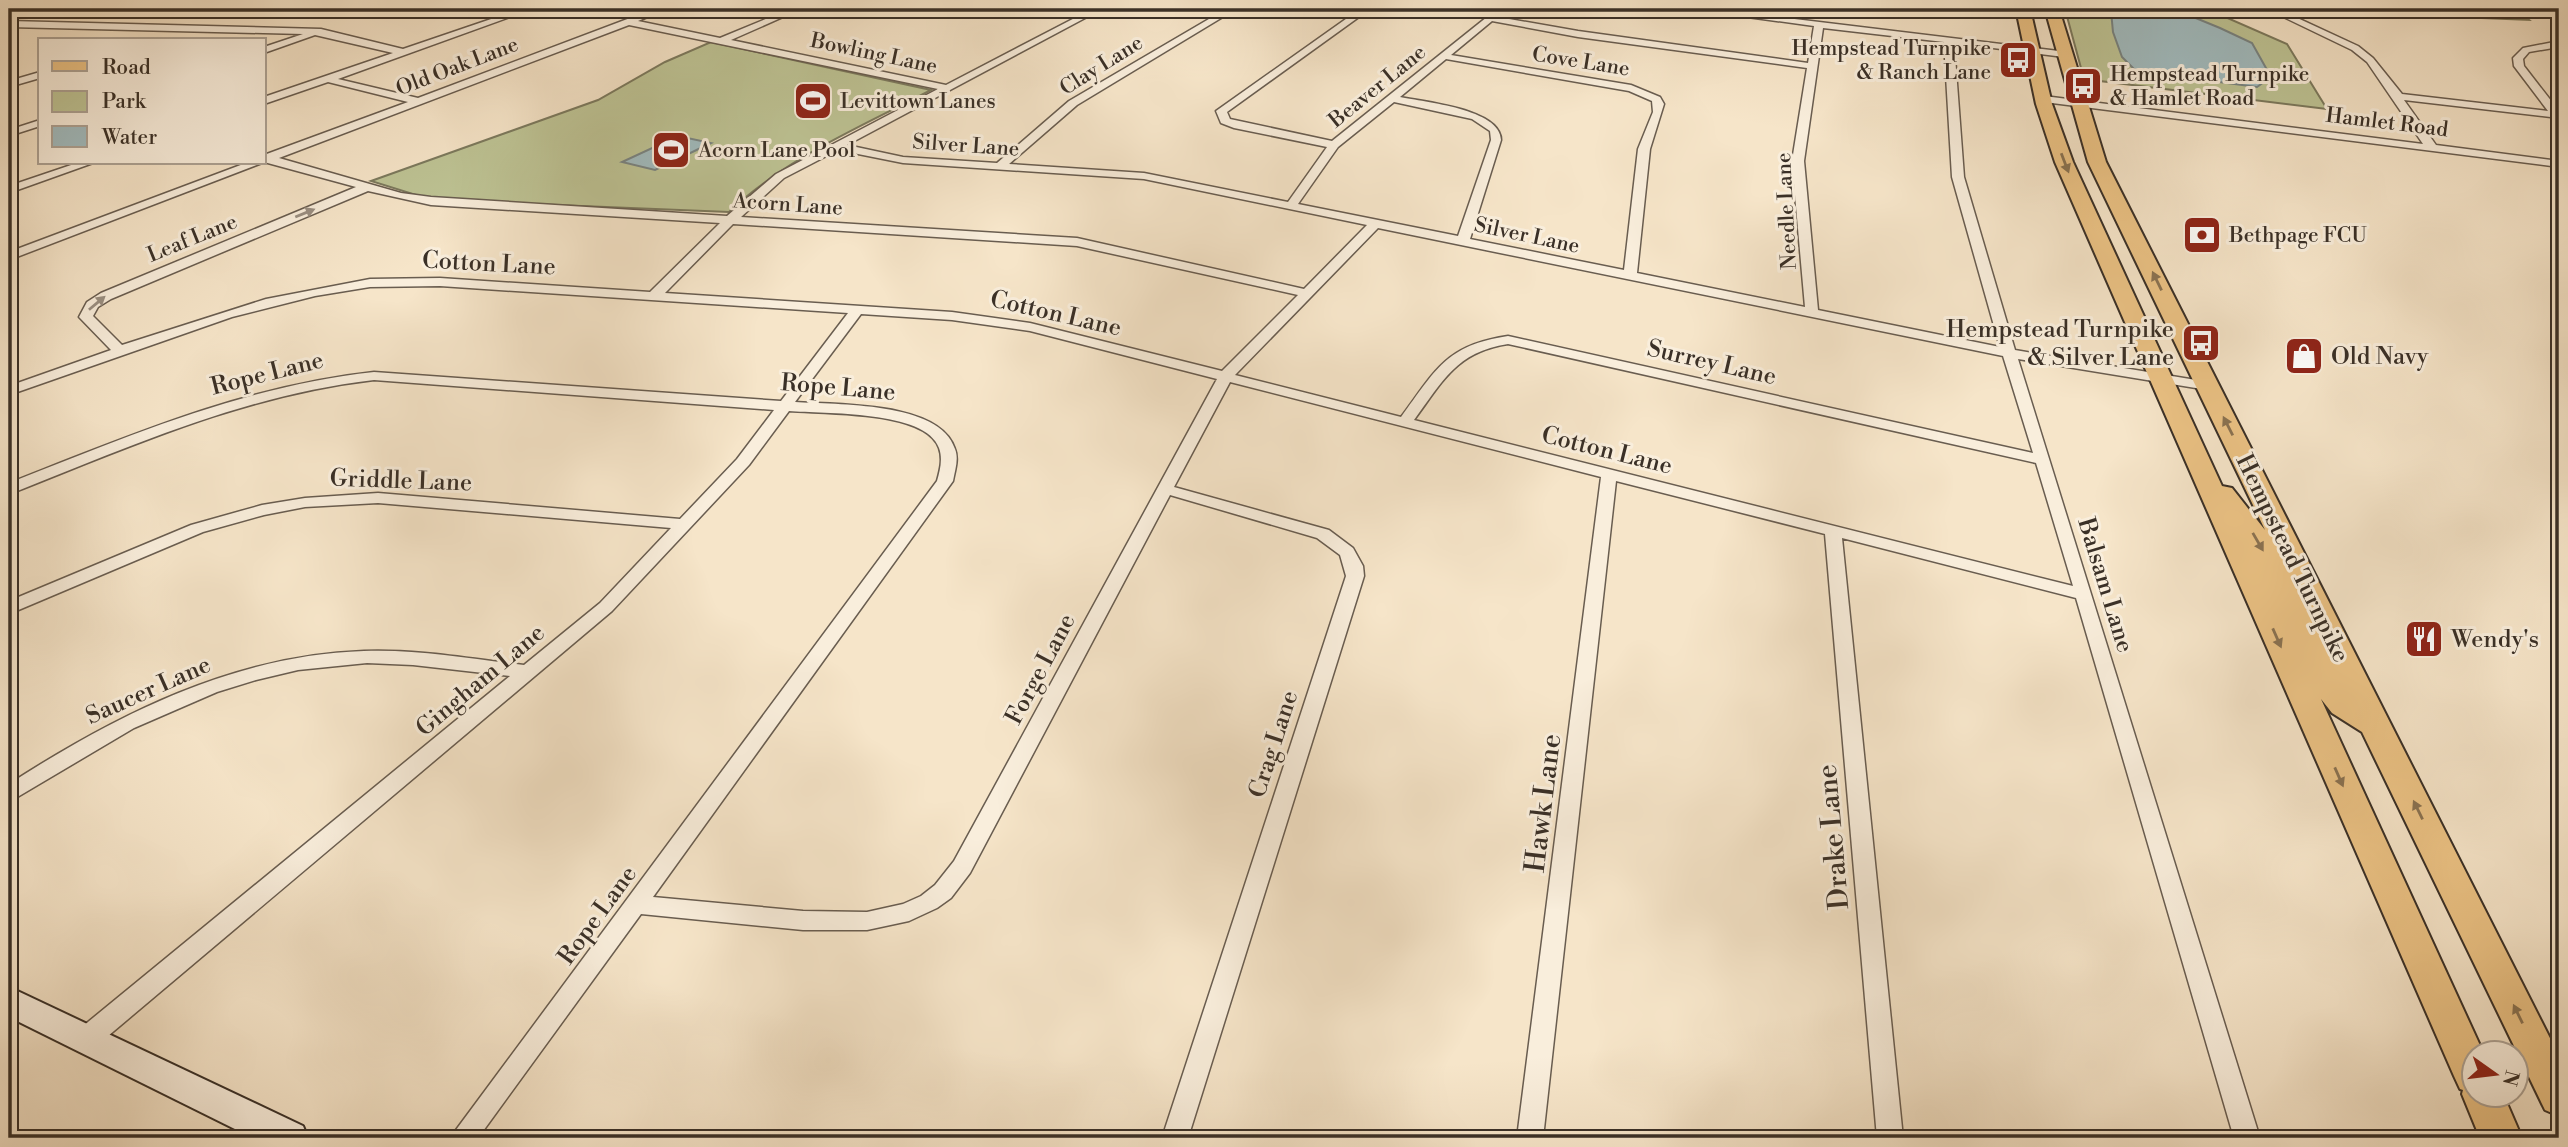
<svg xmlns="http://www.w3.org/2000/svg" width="2568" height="1147" font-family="'Libre Bodoni',serif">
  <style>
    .green { fill: #bec495; stroke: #7c7a5e; stroke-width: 2 }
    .water { fill: #a1bcc0; stroke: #788483; stroke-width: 2 }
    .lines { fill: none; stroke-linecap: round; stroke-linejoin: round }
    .minor-casing { stroke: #695d50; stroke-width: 3 }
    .secondary-casing { stroke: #3a3027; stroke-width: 4 }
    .primary-casing { stroke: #3a3027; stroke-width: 4 }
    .minor { fill: #f9eedc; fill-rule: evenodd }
    .secondary { fill: #f9eedc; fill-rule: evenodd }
    .primary { fill: #ebc284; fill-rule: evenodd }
    .oneway { fill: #8a7251 }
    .oneway2 { fill: #9a8f82 }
    .labels { text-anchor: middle; stroke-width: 6; stroke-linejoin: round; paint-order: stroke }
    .far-poi-label { font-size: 21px; fill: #3a3027; stroke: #f9eedc; text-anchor: start }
    .far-street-label { font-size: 21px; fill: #3a3027; stroke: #f9eedc }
    .street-label { font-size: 24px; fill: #3a3027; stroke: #f9eedc }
    .poi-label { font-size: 24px; fill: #3a3027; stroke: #f9eedc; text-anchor: start }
    .near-street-label { font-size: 28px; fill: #3a3027; stroke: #f9eedc }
  </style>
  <rect width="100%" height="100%" fill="#f6e5c9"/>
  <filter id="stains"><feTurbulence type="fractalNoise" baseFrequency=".00286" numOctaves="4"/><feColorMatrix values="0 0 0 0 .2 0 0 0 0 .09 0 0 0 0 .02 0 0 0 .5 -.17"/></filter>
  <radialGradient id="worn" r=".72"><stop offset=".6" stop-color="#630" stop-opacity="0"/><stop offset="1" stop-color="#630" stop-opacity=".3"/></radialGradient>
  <!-- green -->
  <path class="green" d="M 2065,9 L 2207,9 L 2287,44 L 2327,109 L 2084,79 Z
    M 2401,9 L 2516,9 L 2529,20 L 2406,15 Z
    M 711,42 L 931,90 C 861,127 787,157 729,212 L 432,200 L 371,181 L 598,100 L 665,62 Z"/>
  <!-- water -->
  <path class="water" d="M 2111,11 L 2186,14 L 2220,28 L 2252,43 L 2271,77 L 2257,87 L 2136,71 L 2122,57 L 2113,32 Z
    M 678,136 L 711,143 L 678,159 L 669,159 L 674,161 L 655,170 L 622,162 Z"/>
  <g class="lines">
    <defs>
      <path id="minor" d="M 9,9 L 19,9 L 9,14 Z
        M 476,9 L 510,12 L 532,9 L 338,79 L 418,98 L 654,9 L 666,9 L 638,21 L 720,38 L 790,9 L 801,9 L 731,40 L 946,85 L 1092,9 L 1102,9 L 847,145 L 903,157 L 997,163 L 1069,101 L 1226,9 L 1236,9 L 1077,105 L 1009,164 L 1144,173 L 1288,202 L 1327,147 L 1234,128 L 1221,123 L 1216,111 L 1360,9 L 1370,9 L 1227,112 L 1230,119 L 1332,141 L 1497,9 L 1504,11 L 1498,17 L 1578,31 L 1808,63 L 1814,26 L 1689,9 L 1713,9 L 2067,52 L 2069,54 L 2064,57 L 1954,43 L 1964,177 L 2015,350 L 2208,382 L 2215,386 L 2208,390 L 2018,359 L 2260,1138 L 2234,1138 L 2076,598 L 1842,538 L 1903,1138 L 1877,1138 L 1825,534 L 1616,481 L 1543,1138 L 1517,1138 L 1601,477 L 1230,382 L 1174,487 L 1329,530 L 1353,548 L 1363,566 L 1364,576 L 1188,1138 L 1162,1138 L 1346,576 L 1340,555 L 1317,538 L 1170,495 L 970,873 L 951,898 L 937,908 L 909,921 L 867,930 L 803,930 L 641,914 L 478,1138 L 450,1138 L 937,481 C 940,470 943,459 939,448 C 926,410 823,414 789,411 L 749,465 L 612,611 L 95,1047 L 86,1050 L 77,1047 L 74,1039 L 77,1031 L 510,676 L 413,665 L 367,663 L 298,670 L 256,680 L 217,692 L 134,728 L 9,802 L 9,784 C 116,715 234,655 364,651 C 418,649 471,659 524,665 L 600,603 L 671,528 L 378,503 L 305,507 L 264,515 L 203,532 L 9,614 L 9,601 L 191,525 L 262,505 L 305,498 L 378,493 L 680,519 L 737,459 L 774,410 L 374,380 C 245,395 134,445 15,492 L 9,494 L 9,483 C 129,436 245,386 374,372 L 781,401 L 848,313 L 440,286 L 370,287 L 315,296 L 232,317 L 9,395 L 9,386 L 111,350 L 79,317 L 87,302 L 101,293 L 356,187 L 264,162 L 264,155 L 408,102 L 328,82 L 264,104 L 264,97 L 393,53 L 315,35 L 264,53 L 264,47 L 303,34 L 9,27 L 9,21 L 321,29 L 403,49 L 500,16 ZM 1492,21 L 1578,37 L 1807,68 L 1792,161 L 1805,307 L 1637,273 L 1650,149 L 1664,104 L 1660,97 L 1631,85 L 1451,55 ZM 629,25 L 938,89 L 776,174 L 727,216 L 431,197 L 401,193 L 279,158 ZM 1823,28 L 1944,42 L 1952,177 L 2000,347 L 1818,310 L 1804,161 ZM 1446,59 L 1629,91 L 1652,101 L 1653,112 L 1638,149 L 1624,270 L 1470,239 L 1501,140 C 1501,109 1424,102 1400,97 ZM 1394,102 L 1472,119 L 1490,131 L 1491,140 L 1458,236 L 1298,204 L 1338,147 ZM 838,150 L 903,163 L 1144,179 L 1367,225 L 1304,289 L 1077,238 L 741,217 L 784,178 ZM 368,191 L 431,205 L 720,223 L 650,292 L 440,278 L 370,279 L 266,299 L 122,345 L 93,316 L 98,307 L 111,299 ZM 733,224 L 1077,246 L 1298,295 L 1222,371 L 1030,323 L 952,312 L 665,293 ZM 1378,228 L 2003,356 L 2033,453 L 1508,336 C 1446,345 1436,370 1401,417 L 1235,375 ZM 861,314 L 952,320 L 1030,331 L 1217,379 L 954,861 L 935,885 L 921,896 L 903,904 L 867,912 L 803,911 L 653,897 L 953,481 C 955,470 959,459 955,449 C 940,401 836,405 795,402 ZM 1508,344 L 2036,463 L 2073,586 L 1414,420 C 1443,381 1456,352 1508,344 Z
        M 2267,9 L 2278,9 L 2358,46 L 2373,58 L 2402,94 L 2548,111 L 2514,66 L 2513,58 L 2523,48 L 2559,41 L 2559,47 L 2529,52 L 2523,59 L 2524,66 L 2559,111 L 2559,118 L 2404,100 L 2436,145 L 2559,161 L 2559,167 L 2044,102 L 2039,99 L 2044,96 L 2423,144 L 2367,62 L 2352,50 Z
        M 40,72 L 40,78 L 9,87 L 9,81 Z
        M 40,120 L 40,126 L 9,136 L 9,130 Z
        M 77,163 L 93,163 L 9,193 L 9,186 Z
        M 246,163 L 262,163 L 9,260 L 9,252 Z"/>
      <path id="secondary" d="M 9,987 L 303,1126 L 308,1138 L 253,1138 L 9,1017 Z"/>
      <path id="primary" d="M 2016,9 L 2030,9 L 2052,104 L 2073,162 L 2222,486 L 2232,488 L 2265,530 L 2088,162 L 2045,9 L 2059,9 L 2106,162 L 2559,1056 L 2559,1116 L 2545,1110 L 2362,732 L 2332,713 L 2321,699 L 2483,1052 L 2474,1052 L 2474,1094 L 2503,1094 L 2522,1138 L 2480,1138 L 2462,1094 L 2463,1090 L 2460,1089 L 2454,1076 L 2055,162 L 2036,104 Z"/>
    </defs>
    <!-- minor casing -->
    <use href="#minor" class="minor-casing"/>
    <!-- secondary casing -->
    <use href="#secondary" class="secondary-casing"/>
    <!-- primary casing -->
    <use href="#primary" class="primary-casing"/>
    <!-- minor -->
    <use href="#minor" class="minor"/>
    <!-- secondary -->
    <use href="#secondary" class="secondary"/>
    <!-- primary -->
    <use href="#primary" class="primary"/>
  </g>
  <!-- one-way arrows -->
  <defs><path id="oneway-solid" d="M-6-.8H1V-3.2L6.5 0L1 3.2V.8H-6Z" transform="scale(1.75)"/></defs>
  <g class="oneway">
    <use href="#oneway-solid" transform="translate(2065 163) rotate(69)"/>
    <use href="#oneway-solid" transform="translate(2157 281) rotate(-116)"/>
    <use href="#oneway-solid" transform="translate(2228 426) rotate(-117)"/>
    <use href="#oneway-solid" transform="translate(2258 542) rotate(60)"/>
    <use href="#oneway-solid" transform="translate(2277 638) rotate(66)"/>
    <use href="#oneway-solid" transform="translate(2339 777) rotate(66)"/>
    <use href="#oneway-solid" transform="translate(2418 810) rotate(-116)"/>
    <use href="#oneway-solid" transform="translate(2518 1014) rotate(-116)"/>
  </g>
  <g class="oneway2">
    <use href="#oneway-solid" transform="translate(305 213) rotate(-22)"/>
    <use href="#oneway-solid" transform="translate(97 303) rotate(-40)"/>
  </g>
  <!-- icons -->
  <defs>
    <symbol id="bus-square" viewBox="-11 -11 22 22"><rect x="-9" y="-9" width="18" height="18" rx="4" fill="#8f2418" stroke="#f9eedc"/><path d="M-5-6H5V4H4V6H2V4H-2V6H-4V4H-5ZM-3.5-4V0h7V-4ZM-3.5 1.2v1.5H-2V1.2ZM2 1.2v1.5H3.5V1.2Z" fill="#fff"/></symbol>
    <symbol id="stadium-square" viewBox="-11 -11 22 22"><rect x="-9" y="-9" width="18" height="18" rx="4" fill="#8f2418" stroke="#f9eedc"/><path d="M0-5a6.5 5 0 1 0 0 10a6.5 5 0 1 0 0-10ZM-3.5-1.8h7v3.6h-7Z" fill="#fff"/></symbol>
    <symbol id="bank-square" viewBox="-11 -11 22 22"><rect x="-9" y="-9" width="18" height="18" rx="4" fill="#8f2418" stroke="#f9eedc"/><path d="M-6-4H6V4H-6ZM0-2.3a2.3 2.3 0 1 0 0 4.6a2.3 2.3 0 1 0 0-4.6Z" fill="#fff"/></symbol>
    <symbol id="shop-square" viewBox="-11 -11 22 22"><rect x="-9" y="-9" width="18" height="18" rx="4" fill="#8f2418" stroke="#f9eedc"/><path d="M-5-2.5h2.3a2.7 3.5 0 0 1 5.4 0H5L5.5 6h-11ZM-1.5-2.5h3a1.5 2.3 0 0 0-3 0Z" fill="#fff"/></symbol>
    <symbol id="restaurant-square" viewBox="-11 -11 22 22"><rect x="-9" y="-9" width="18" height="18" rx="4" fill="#8f2418" stroke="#f9eedc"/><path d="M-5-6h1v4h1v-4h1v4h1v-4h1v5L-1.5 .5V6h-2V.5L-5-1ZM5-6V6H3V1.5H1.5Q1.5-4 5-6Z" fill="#fff"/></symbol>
  </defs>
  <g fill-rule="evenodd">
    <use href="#bus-square" x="1996" y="38" width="44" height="44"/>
    <use href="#bus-square" x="2061" y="64" width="44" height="44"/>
    <use href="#stadium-square" x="791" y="79" width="44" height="44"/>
    <use href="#stadium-square" x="649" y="128" width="44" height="44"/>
    <use href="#bank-square" x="2180" y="213" width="44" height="44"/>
    <use href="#bus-square" x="2179" y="321" width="44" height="44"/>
    <use href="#shop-square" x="2282" y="334" width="44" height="44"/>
    <use href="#restaurant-square" x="2402" y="617" width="44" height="44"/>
  </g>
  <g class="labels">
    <!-- far-poi labels -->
    <g class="far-poi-label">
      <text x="1991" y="55" text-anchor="end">Hempstead Turnpike<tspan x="1991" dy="24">&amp; Ranch Lane</tspan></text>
      <text x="2110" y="81">Hempstead Turnpike<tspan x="2110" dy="24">&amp; Hamlet Road</tspan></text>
      <text x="840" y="108">Levittown Lanes</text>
      <text x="698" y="157">Acorn Lane Pool</text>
      <text x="2229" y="242">Bethpage FCU</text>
    </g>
    <!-- far-street labels -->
    <g class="far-street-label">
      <text transform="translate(874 53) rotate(12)" y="7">Bowling Lane</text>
      <text transform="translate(1581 61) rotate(9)" y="7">Cove Lane</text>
      <text transform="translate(1101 65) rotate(-32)" y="7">Clay Lane</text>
      <text transform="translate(457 66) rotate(-21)" y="7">Old Oak Lane</text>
      <text transform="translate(1377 86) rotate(-39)" y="7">Beaver Lane</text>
      <text transform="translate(2387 122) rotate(7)" y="7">Hamlet Road</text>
      <text transform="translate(966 145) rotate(4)" y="7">Silver Lane</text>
      <text transform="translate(788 204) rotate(4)" y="7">Acorn Lane</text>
      <text transform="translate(1786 211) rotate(-93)" y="7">Needle Lane</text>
      <text transform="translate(1527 235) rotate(12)" y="7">Silver Lane</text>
      <text transform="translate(192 238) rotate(-22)" y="7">Leaf Lane</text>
    </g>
    <!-- street labels -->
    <g class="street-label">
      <text transform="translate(489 263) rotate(3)" y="8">Cotton Lane</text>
      <text transform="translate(1056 313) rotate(13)" y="8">Cotton Lane</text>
      <text transform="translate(1712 362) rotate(13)" y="8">Surrey Lane</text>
      <text transform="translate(267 373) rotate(-14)" y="8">Rope Lane</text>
      <text transform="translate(838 387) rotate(5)" y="8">Rope Lane</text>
      <text transform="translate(1607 450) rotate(14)" y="8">Cotton Lane</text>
      <text transform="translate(401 480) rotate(2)" y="8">Griddle Lane</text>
      <text transform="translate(2293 558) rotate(64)" y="8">Hempstead Turnpike</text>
      <text transform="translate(2106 585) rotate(73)" y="8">Balsam Lane</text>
      <text transform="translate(1040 669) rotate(-62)" y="8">Forge Lane</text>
      <text transform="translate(480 680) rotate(-40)" y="8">Gingham Lane</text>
      <text transform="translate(148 690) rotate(-24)" y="8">Saucer Lane</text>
      <text transform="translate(1273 744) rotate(-72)" y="8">Crag Lane</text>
      <text transform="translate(597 915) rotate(-54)" y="8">Rope Lane</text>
    </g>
    <!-- poi labels -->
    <g class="poi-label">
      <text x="2174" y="337" text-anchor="end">Hempstead Turnpike<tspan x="2174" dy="28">&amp; Silver Lane</tspan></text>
      <text x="2331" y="364">Old Navy</text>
      <text x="2451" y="647">Wendy's</text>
    </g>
    <!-- near-street labels -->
    <g class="near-street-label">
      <text transform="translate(1542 803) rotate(-83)" y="10">Hawk Lane</text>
      <text transform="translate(1832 837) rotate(-95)" y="10">Drake Lane</text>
    </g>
  </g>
  <!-- margin -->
  <rect width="2568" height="1147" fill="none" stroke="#f6e5c9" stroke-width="35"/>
  <rect x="10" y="10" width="2547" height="1126" fill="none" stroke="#3a3027" stroke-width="3.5"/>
  <rect x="18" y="18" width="2533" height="1112" fill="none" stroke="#3a3027" stroke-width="2"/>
  <!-- legend -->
  <rect x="38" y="38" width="228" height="126" fill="#f9eedc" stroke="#ada294" stroke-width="2"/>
  <rect x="52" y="61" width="35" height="10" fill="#ebc284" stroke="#ada294" stroke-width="2"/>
  <text x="102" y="74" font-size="21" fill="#3a3027">Road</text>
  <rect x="52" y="91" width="35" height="21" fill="#bec495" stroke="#ada294" stroke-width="2"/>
  <text x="102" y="108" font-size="21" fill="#3a3027">Park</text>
  <rect x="52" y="126" width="35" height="21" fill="#a1bcc0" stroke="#ada294" stroke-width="2"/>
  <text x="102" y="144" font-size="21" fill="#3a3027">Water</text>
  <!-- north arrow -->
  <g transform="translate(2495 1074) rotate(104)"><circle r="33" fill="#f9eedc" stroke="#ada294" stroke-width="2"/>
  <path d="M0-5L12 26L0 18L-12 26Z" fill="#8f2418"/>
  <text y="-10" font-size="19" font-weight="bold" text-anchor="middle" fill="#3a3027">N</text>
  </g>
  <rect width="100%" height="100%" filter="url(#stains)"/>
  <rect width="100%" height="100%" fill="url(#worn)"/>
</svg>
